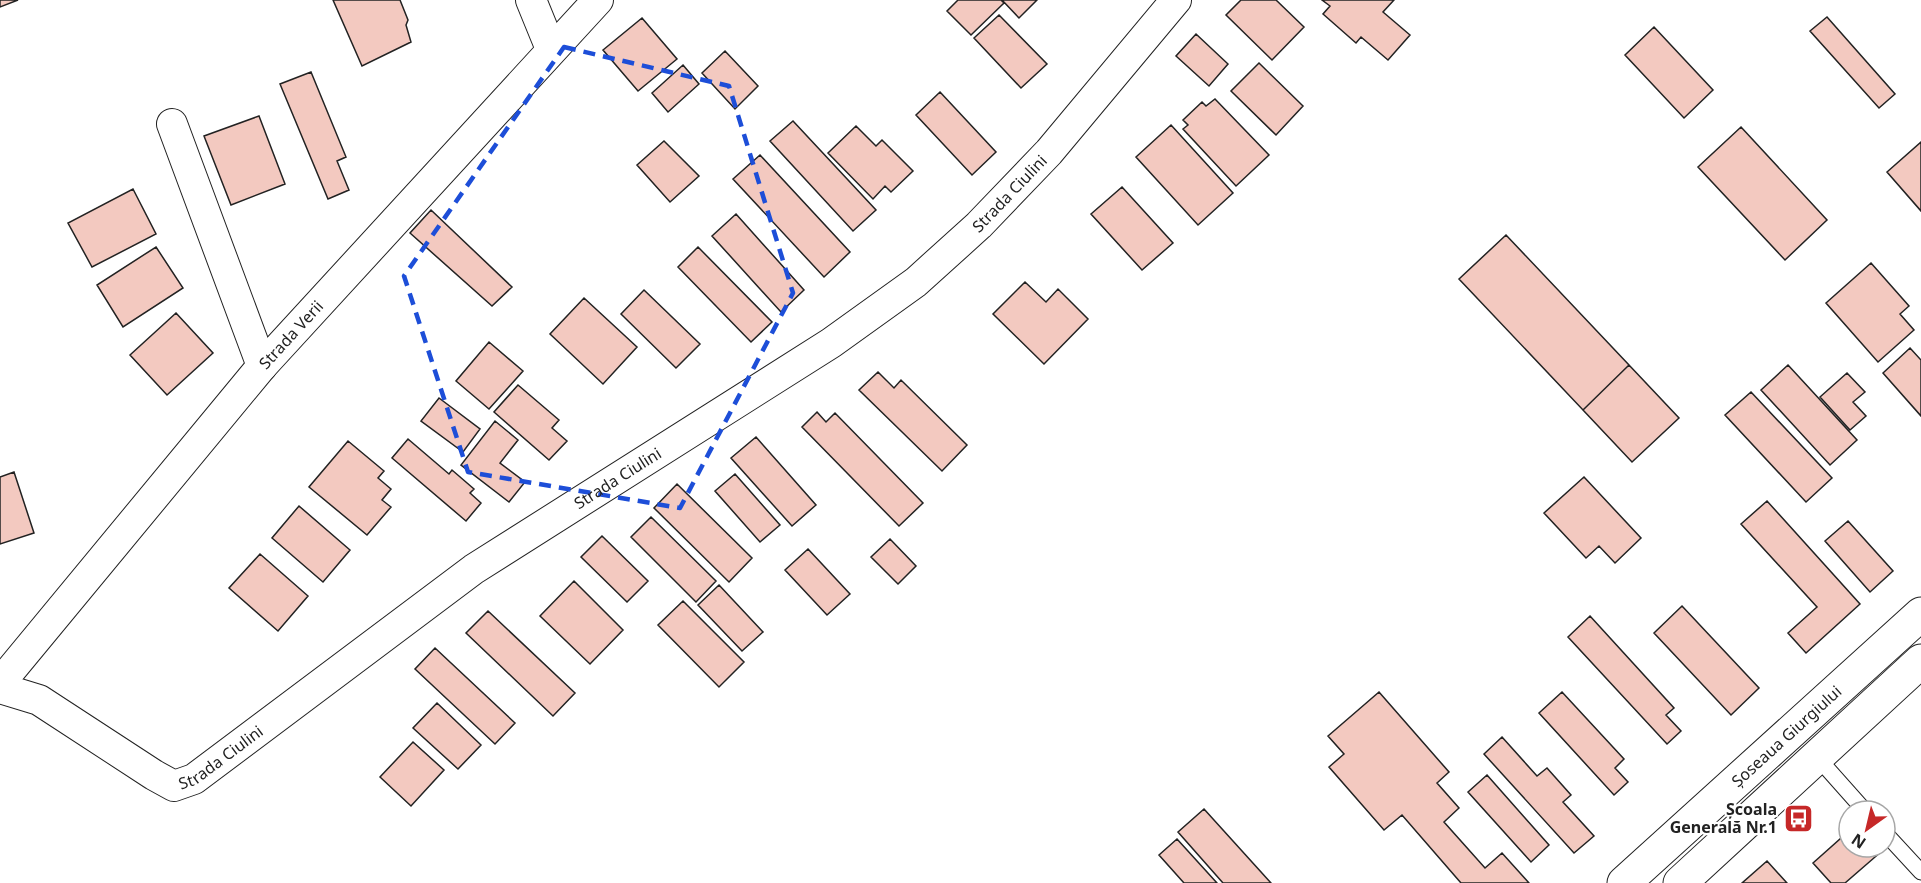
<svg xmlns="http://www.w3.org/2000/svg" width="1921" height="883" font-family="'Noto Sans',sans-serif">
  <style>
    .building { fill: #f3c9c0; stroke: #222; stroke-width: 1.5 }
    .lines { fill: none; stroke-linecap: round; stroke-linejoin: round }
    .service-casing { stroke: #222; stroke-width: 17 }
    .minor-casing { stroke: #222; stroke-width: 32 }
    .trunk-casing { stroke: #222; stroke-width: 35 }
    .service { stroke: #fff; stroke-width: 15 }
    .minor { stroke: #fff; stroke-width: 30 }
    .trunk { stroke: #fff; stroke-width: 33 }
    .marked { fill: none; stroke: #1d4ed8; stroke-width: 4.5; stroke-dasharray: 12 8; stroke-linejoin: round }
    .labels { text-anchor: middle; stroke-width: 4.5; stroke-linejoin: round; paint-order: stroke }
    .street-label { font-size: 16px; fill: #222; stroke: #fff }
    .poi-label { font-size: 16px; font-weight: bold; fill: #222; stroke: #fff; text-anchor: end }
  </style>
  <rect width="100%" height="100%" fill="#fff"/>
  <!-- building -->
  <path class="building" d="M 0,0 L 18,0 L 0,7 Z
    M 333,0 L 400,0 L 408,20 L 406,25 L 411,42 L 362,66 Z
    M 958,0 L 1001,0 L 1004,3 L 971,35 L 947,11 Z
    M 1002,0 L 1037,0 L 1019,18 Z
    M 1241,0 L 1276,0 L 1304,27 L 1272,60 L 1226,15 Z
    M 1322,0 L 1394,0 L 1383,12 L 1410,35 L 1388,60 L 1361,37 L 1356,43 L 1323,14 L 1330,6 Z
    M 999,15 L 1047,64 L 1021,88 L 974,38 Z
    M 1827,17 L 1895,94 L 1879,108 L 1810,31 Z
    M 642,18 L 677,59 L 638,91 L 603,50 Z
    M 1654,27 L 1713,90 L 1684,118 L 1625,55 Z
    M 1196,34 L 1228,64 L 1209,86 L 1176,56 Z
    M 725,51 L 758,86 L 735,109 L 702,73 Z
    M 1259,63 L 1303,106 L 1276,135 L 1231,91 Z
    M 683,65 L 699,84 L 668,112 L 652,93 Z
    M 311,72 L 346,157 L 337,161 L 349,190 L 328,199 L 280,84 Z
    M 940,92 L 996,152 L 972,175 L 916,115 Z
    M 1215,99 L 1269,155 L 1236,186 L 1183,129 L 1188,125 L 1183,120 L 1202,102 L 1206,106 Z
    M 259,116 L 285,184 L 231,205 L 204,136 Z
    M 793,121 L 876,210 L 853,231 L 770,141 Z
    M 1171,125 L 1233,193 L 1198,225 L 1136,157 Z
    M 856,126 L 876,146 L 882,140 L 913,171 L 891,192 L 885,186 L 873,199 L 828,153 Z
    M 1741,127 L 1827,220 L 1785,260 L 1698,167 Z
    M 664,141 L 699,176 L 670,202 L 637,165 Z
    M 1921,142 L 1921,211 L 1887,172 Z
    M 760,155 L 850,252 L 824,277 L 733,179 Z
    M 1122,187 L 1173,243 L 1142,270 L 1091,214 Z
    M 133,189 L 156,234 L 92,267 L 68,223 Z
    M 431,210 L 512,287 L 492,306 L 410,233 Z
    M 736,214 L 804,290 L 781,312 L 712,236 Z
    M 1506,235 L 1629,365 L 1583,410 L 1459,279 Z
    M 156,247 L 183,288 L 123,327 L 97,285 Z
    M 698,247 L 772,322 L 751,342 L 678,267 Z
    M 1871,263 L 1909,306 L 1900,314 L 1914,330 L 1878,362 L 1826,303 Z
    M 1025,282 L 1046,302 L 1058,289 L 1088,319 L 1044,364 L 993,314 Z
    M 644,290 L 700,344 L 676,368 L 621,314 Z
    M 584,298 L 637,347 L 603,384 L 550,334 Z
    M 176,313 L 213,353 L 167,395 L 130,355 Z
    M 489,342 L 523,371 L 489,409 L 456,381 Z
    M 1910,348 L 1921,360 L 1921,416 L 1883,373 Z
    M 1629,365 L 1679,418 L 1632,462 L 1583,410 Z
    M 1788,365 L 1857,440 L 1830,465 L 1761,390 Z
    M 878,372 L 894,388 L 901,380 L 967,445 L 942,471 L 859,390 Z
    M 1847,373 L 1865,392 L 1853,402 L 1866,416 L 1850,430 L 1820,397 Z
    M 518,385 L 559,420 L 552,428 L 567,441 L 549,460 L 494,412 Z
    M 1751,392 L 1832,478 L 1806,502 L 1725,415 Z
    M 439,398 L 480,429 L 463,452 L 421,421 Z
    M 817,412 L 826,422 L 835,413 L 923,503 L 899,526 L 802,427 Z
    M 495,421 L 518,440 L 500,463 L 525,482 L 509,502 L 461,465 Z
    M 756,437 L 816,505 L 792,526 L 731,458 Z
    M 408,439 L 449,474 L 452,470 L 474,489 L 470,493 L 481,503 L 466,521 L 392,458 Z
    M 348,441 L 384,471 L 378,478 L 391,489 L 382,500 L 391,507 L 367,535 L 309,487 Z
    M 14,472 L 34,533 L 0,544 L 0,477 Z
    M 735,474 L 780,525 L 760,542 L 715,491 Z
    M 1584,477 L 1641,538 L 1615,563 L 1599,546 L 1586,558 L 1544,513 Z
    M 677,484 L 752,558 L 729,582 L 654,508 Z
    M 1767,501 L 1860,604 L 1806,653 L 1788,633 L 1817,607 L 1741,524 Z
    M 299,506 L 350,550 L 323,582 L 272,538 Z
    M 651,517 L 716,581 L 696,602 L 631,537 Z
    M 1848,521 L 1893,571 L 1870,592 L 1825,541 Z
    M 602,536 L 648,581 L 627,602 L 581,557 Z
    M 890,539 L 916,566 L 898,584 L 871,557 Z
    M 808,549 L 850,594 L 827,615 L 785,570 Z
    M 260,554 L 308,596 L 278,631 L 229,588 Z
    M 574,581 L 623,630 L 590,664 L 540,616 Z
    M 719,585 L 763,632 L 742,651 L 698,605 Z
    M 683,601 L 744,662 L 719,687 L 658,625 Z
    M 1682,606 L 1759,688 L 1731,715 L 1654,633 Z
    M 488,611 L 575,693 L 553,716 L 466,633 Z
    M 1590,616 L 1674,708 L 1666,715 L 1681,731 L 1667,744 L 1568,637 Z
    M 435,648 L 515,723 L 495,744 L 415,669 Z
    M 1379,692 L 1449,772 L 1437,783 L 1459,808 L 1444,822 L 1485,868 L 1502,853 L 1529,883 L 1461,883 L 1402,815 L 1384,830 L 1329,767 L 1344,754 L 1328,736 Z
    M 1562,692 L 1624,759 L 1615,768 L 1628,782 L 1614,795 L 1539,713 Z
    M 437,703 L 481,745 L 458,769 L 413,728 Z
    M 1502,737 L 1537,776 L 1547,768 L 1571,795 L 1563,802 L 1594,836 L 1574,853 L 1484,754 Z
    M 413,742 L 444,770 L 411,806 L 380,777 Z
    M 1487,775 L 1549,845 L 1531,862 L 1468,792 Z
    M 1204,809 L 1271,883 L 1223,883 L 1178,832 Z
    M 1849,831 L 1849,847 L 1879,847 L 1882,851 L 1845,883 L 1831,883 L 1813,863 Z
    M 1177,839 L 1217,883 L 1184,883 L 1159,855 Z
    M 1767,861 L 1787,883 L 1742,883 Z"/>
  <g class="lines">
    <defs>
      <path id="service" d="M 1817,757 L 1865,811
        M 1885,833 L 1921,872"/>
      <g id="minor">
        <path d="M 531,0 L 551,49"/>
        <path d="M 172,124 L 262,366"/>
        <path id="s1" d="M 0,683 L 262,366 L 598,0"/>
        <path id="s2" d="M 0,688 L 39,700 L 154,775 L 174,786 L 194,779 L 474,569 L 831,343 L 916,282 L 979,225 L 1049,152 L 1176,0"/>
      </g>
      <g id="trunk">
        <path id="s3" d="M 1624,883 L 1921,614"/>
        <path d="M 1680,883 L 1921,661"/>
      </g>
    </defs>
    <!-- service casing -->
    <use href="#service" class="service-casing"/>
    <!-- minor casing -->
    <use href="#minor" class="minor-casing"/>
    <!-- trunk casing -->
    <use href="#trunk" class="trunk-casing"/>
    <!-- service -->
    <use href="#service" class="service"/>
    <!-- minor -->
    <use href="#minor" class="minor"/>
    <!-- trunk -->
    <use href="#trunk" class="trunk"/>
  </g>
  <!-- marked area -->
  <path class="marked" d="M 564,47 L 729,86 L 793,293 L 680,508 L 468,472 L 404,276 Z"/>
  <!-- icons -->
  <defs>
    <symbol id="bus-square" viewBox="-11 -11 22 22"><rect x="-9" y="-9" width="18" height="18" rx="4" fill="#c62828" stroke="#fff"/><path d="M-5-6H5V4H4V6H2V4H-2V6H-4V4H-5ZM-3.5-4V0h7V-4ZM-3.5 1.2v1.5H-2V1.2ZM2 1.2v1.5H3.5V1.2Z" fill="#fff"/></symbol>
  </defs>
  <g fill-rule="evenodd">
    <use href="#bus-square" x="1782" y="802" width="33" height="33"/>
  </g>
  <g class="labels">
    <!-- street labels -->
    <g class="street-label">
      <text dy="6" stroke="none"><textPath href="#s2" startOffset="1228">Strada Ciulini</textPath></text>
      <text dy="6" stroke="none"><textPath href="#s1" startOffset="454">Strada Verii</textPath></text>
      <text dy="6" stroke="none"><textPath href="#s2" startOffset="742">Strada Ciulini</textPath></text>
      <text dy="6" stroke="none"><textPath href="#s3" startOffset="219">Șoseaua Giurgiului</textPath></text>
      <text dy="6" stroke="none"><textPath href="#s2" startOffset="256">Strada Ciulini</textPath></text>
    </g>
    <!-- poi labels -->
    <g class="poi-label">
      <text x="1777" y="815">Școala<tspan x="1777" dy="18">Generală Nr.1</tspan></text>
    </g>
  </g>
  <!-- north arrow -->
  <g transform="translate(1867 829) rotate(214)"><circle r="28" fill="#ffffff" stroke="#a7a7a7" stroke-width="1.5"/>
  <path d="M0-4.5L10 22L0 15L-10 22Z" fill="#c62828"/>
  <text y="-9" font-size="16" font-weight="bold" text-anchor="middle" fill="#222222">N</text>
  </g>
</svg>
